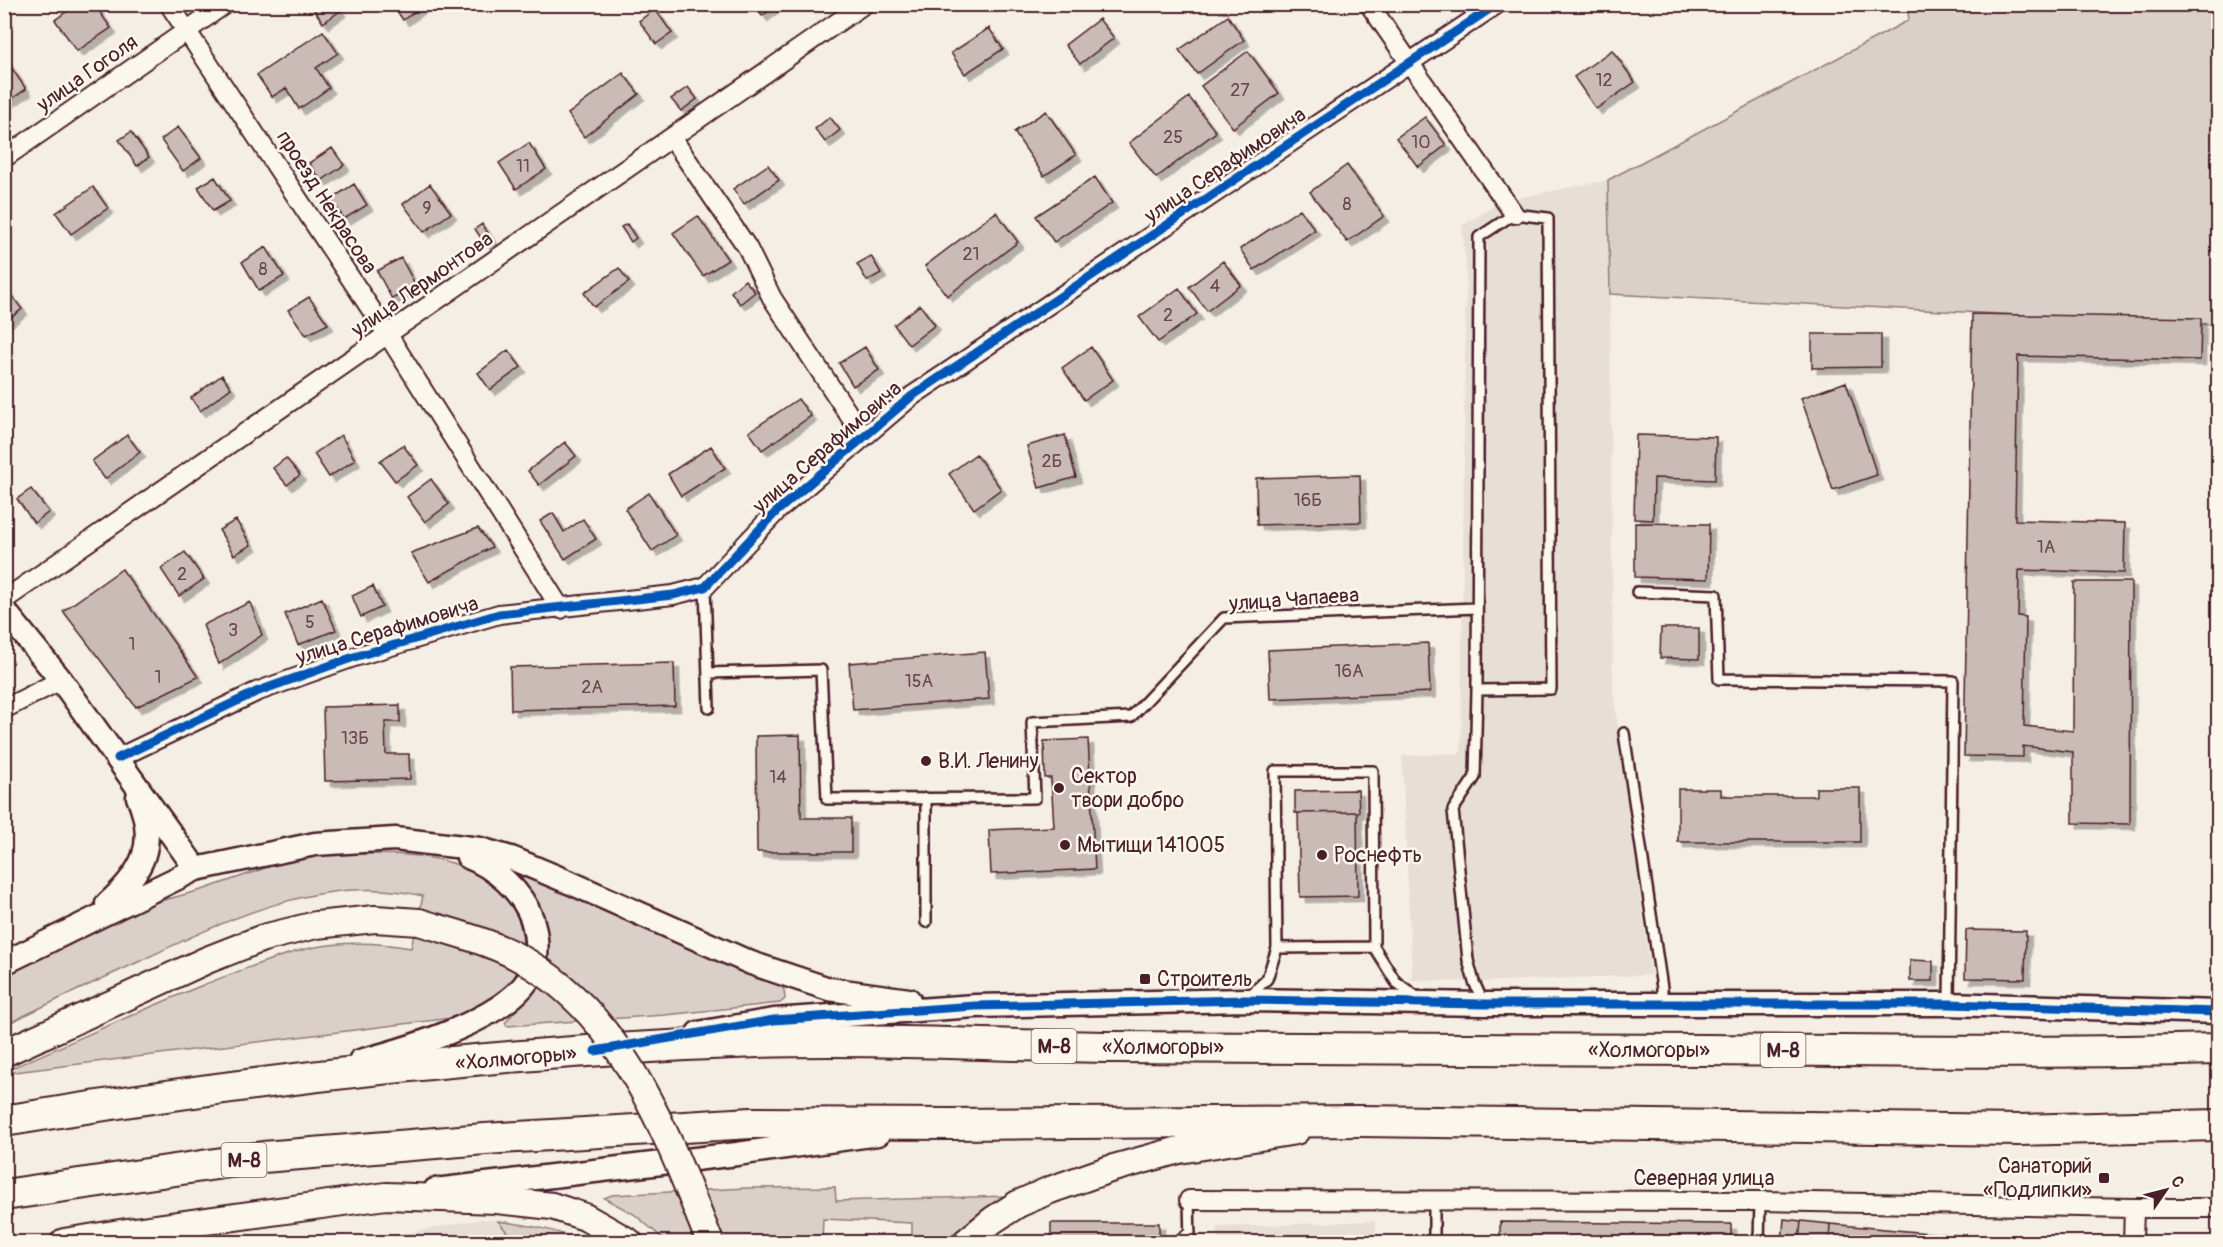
<svg xmlns="http://www.w3.org/2000/svg" width="2223" height="1247" font-family="Pangolin,sans-serif">
  <style>
    .built { fill: #e7dfd6 }
    .green { fill: #dbd0c9; stroke: #92787a; stroke-width: 1.5 }
    .building { fill: #cabbb6; stroke: #4a1f2b; stroke-width: 1.5; filter: url(#shadow) }
    .lines { fill: none; stroke-linecap: round; stroke-linejoin: round }
    .service-casing { stroke: #4a1f2b; stroke-width: 14 }
    .minor-casing { stroke: #4a1f2b; stroke-width: 22 }
    .tertiary-casing { stroke: #4a1f2b; stroke-width: 27 }
    .secondary-casing { stroke: #4a1f2b; stroke-width: 30 }
    .trunk-casing { stroke: #4a1f2b; stroke-width: 34 }
    .service { stroke: #fbf7ec; stroke-width: 9 }
    .minor { stroke: #fbf7ec; stroke-width: 18 }
    .tertiary { stroke: #fbf7ec; stroke-width: 22 }
    .secondary { stroke: #fbf7ec; stroke-width: 26 }
    .trunk { stroke: #fbf7ec; stroke-width: 30 }
    .secondary-bridge-casing { stroke: #4a1f2b; stroke-width: 30; stroke-linecap: butt }
    .secondary-bridge { stroke: #fbf7ec; stroke-width: 26 }
    .cycleway-casing { stroke: #fbf7ec; stroke-width: 13 }
    .cycleway { stroke: #0057b8; stroke-width: 9 }
    .poi-dot { fill: #4a1f2b; stroke: #fbf7ec; stroke-width: 2 }
    .labels { text-anchor: middle; stroke-width: 5; stroke-linejoin: round; paint-order: stroke }
    .number-label { font-size: 18px; fill: #6a464e }
    .shield { fill: #fbf7ec; stroke: #7f6065; stroke-width: 1.5 }
    .shield-label { font-size: 20px; font-weight: bold; fill: #4a1f2b }
    .street-label { font-size: 21px; fill: #4a1f2b; stroke: #fbf7ec }
    .poi-label { font-size: 21px; fill: #4a1f2b; stroke: #fbf7ec; text-anchor: start }
  </style>
  <defs>
    <filter id="shadow"><feDropShadow dx="5.5" dy="5.5" stdDeviation="0" flood-color="#0004"/></filter>
  </defs>
  <rect width="100%" height="100%" fill="#f4eee4"/>
  <filter id="ink" filterUnits="userSpaceOnUse"><feTurbulence type="fractalNoise" baseFrequency=".0167" numOctaves="2"/><feDisplacementMap in="SourceGraphic" scale="12" xChannelSelector="R" yChannelSelector="G"/><feConvolveMatrix kernelMatrix="1 2 1 2 8 2 1 2 1" color-interpolation-filters="sRGB"/></filter>
  <g filter="url(#ink)">
    <!-- built -->
    <path class="built" d="M 1608,180 L 1610,294 L 1613,690 L 1651,975 L 1474,982 L 1412,980 L 1402,756 L 1461,753 L 1466,266 L 1462,226 L 1502,201 Z
      M 481,1219 L 498,1221 L 515,1242 L 358,1242 Z
      M 1375,1221 L 1376,1242 L 1218,1242 L 1217,1227 Z"/>
    <!-- green -->
    <path class="green" d="M 1907,5 L 2218,5 L 2218,325 L 1610,294 L 1608,180 L 1909,20 Z
      M 350,854 C 392,854 438,852 476,873 C 528,900 542,967 490,1003 C 479,1011 465,1014 452,1018 L 7,1073 L 14,1067 C 77,1040 139,1011 203,985 C 236,972 271,958 306,949 C 341,941 376,942 411,948 L 423,896 C 324,871 224,921 136,963 C 92,983 48,1004 5,1025 L 5,975 L 135,908 L 205,889 L 280,863 L 317,856 Z
      M 523,877 L 570,894 L 736,969 L 781,986 L 784,990 L 785,999 L 780,1003 L 665,1015 L 507,1026 L 505,1023 L 539,983 L 522,883 Z
      M 835,1187 L 836,1201 L 1007,1196 L 976,1217 L 947,1242 L 912,1242 L 912,1223 L 823,1219 L 822,1242 L 667,1242 L 634,1214 L 604,1198 L 612,1195 L 747,1188 Z
      M 498,1221 C 528,1225 556,1229 582,1242 L 515,1242 Z"/>
    <!-- building -->
    <path class="building" d="M 77,4 L 94,4 L 111,28 L 77,51 L 55,20 Z
      M 312,4 L 336,4 L 340,11 L 323,23 L 311,5 Z
      M 392,4 L 425,4 L 403,20 Z
      M 754,4 L 778,4 L 762,16 Z
      M 655,9 L 672,33 L 656,44 L 639,21 Z
      M 1228,16 L 1244,40 L 1197,74 L 1179,50 Z
      M 1099,19 L 1114,38 L 1080,64 L 1065,45 Z
      M 989,28 L 1003,49 L 965,74 L 951,53 Z
      M 323,31 L 338,53 L 316,68 L 329,88 L 299,109 L 286,88 L 272,97 L 257,75 Z
      M 1612,50 L 1635,82 L 1596,109 L 1574,77 Z
      M 1248,51 L 1279,93 L 1233,128 L 1201,86 Z
      M 4,57 L 26,89 L 6,103 L 4,101 Z
      M 623,73 L 639,94 L 584,137 L 568,114 Z
      M 688,87 L 697,99 L 681,111 L 671,99 Z
      M 1189,97 L 1216,132 L 1156,178 L 1129,143 Z
      M 1046,111 L 1076,155 L 1044,176 L 1014,132 Z
      M 830,117 L 840,130 L 825,142 L 815,129 Z
      M 1425,117 L 1446,145 L 1418,167 L 1396,138 Z
      M 178,127 L 201,158 L 183,171 L 161,140 Z
      M 131,132 L 149,157 L 137,166 L 119,140 Z
      M 529,143 L 546,169 L 516,189 L 499,163 Z
      M 332,148 L 344,165 L 321,181 L 309,163 Z
      M 768,165 L 779,180 L 744,204 L 733,189 Z
      M 1347,165 L 1384,216 L 1347,242 L 1310,192 Z
      M 215,177 L 230,201 L 213,211 L 198,187 Z
      M 1095,177 L 1112,203 L 1054,242 L 1036,216 Z
      M 354,184 L 367,205 L 344,219 L 331,199 Z
      M 430,184 L 451,213 L 424,232 L 403,204 Z
      M 93,187 L 108,208 L 71,234 L 56,213 Z
      M 1300,209 L 1315,230 L 1254,270 L 1240,249 Z
      M 996,212 L 1018,242 L 947,296 L 925,266 Z
      M 698,216 L 728,260 L 703,276 L 673,233 Z
      M 482,224 L 494,242 L 487,247 L 475,229 Z
      M 627,224 L 636,238 L 631,242 L 621,227 Z
      M 266,247 L 284,276 L 259,291 L 242,262 Z
      M 871,256 L 881,273 L 867,281 L 857,264 Z
      M 401,258 L 416,286 L 392,299 L 377,271 Z
      M 1223,261 L 1241,285 L 1207,311 L 1189,287 Z
      M 619,268 L 629,282 L 594,307 L 584,293 Z
      M 745,280 L 755,292 L 740,304 L 731,292 Z
      M 4,286 L 22,309 L 4,323 Z
      M 1179,288 L 1197,314 L 1158,342 L 1139,317 Z
      M 309,297 L 328,324 L 306,335 L 288,310 Z
      M 920,305 L 935,325 L 909,345 L 894,325 Z
      M 1972,314 L 2201,318 L 2200,360 L 2018,356 L 2015,520 L 2125,523 L 2124,573 L 2019,570 L 2018,616 L 2026,617 L 2024,726 L 2073,731 L 2074,582 L 2131,582 L 2130,824 L 2073,823 L 2073,752 L 2023,746 L 2023,757 L 1964,756 Z
      M 1812,334 L 1881,334 L 1881,367 L 1812,368 Z
      M 865,347 L 879,370 L 853,386 L 839,363 Z
      M 1091,347 L 1113,380 L 1084,400 L 1062,368 Z
      M 508,350 L 521,367 L 490,390 L 478,373 Z
      M 222,375 L 231,388 L 200,411 L 191,398 Z
      M 1846,382 L 1877,475 L 1833,490 L 1801,398 Z
      M 798,399 L 811,416 L 762,450 L 749,432 Z
      M 127,435 L 140,452 L 105,479 L 92,461 Z
      M 341,435 L 355,460 L 329,477 L 314,454 Z
      M 1065,435 L 1076,477 L 1039,488 L 1027,446 Z
      M 1636,435 L 1716,437 L 1715,480 L 1654,478 L 1653,520 L 1634,519 Z
      M 565,442 L 576,456 L 539,485 L 528,471 Z
      M 403,445 L 418,465 L 395,481 L 380,461 Z
      M 711,446 L 725,468 L 681,496 L 668,474 Z
      M 976,454 L 1001,489 L 974,509 L 949,474 Z
      M 286,458 L 300,475 L 287,485 L 273,468 Z
      M 1360,475 L 1361,522 L 1257,525 L 1256,478 Z
      M 431,479 L 449,504 L 425,522 L 407,497 Z
      M 31,489 L 49,512 L 34,523 L 17,499 Z
      M 649,493 L 676,535 L 652,551 L 625,509 Z
      M 553,513 L 564,532 L 583,519 L 596,539 L 565,559 L 540,521 Z
      M 236,520 L 251,545 L 234,555 L 219,530 Z
      M 1635,523 L 1709,524 L 1708,579 L 1635,577 Z
      M 478,528 L 492,547 L 429,582 L 411,553 Z
      M 185,552 L 204,579 L 179,596 L 161,569 Z
      M 122,569 L 198,677 L 136,707 L 63,611 Z
      M 373,586 L 382,607 L 361,617 L 352,596 Z
      M 322,598 L 336,630 L 298,645 L 285,614 Z
      M 250,602 L 262,635 L 219,664 L 203,625 Z
      M 1661,628 L 1699,628 L 1699,659 L 1660,658 Z
      M 1428,643 L 1430,692 L 1270,699 L 1268,650 Z
      M 985,652 L 989,699 L 853,710 L 849,663 Z
      M 674,663 L 675,706 L 511,710 L 510,667 Z
      M 400,705 L 400,722 L 385,722 L 386,754 L 409,754 L 410,779 L 325,781 L 323,707 Z
      M 800,735 L 801,818 L 851,818 L 851,852 L 757,852 L 756,736 Z
      M 1088,739 L 1095,869 L 991,874 L 989,830 L 1054,827 L 1051,778 L 1045,778 L 1044,741 Z
      M 1816,788 L 1860,788 L 1860,842 L 1678,842 L 1678,789 L 1721,789 L 1721,796 L 1816,796 Z
      M 1358,790 L 1359,812 L 1295,813 L 1295,791 Z
      M 1357,812 L 1358,896 L 1300,897 L 1298,813 Z
      M 1966,930 L 2026,931 L 2025,979 L 1965,978 Z
      M 1910,960 L 1933,961 L 1933,981 L 1910,981 Z
      M 1784,1219 L 1801,1221 L 1799,1242 L 1782,1242 Z
      M 1801,1221 L 1830,1224 L 1829,1242 L 1799,1242 Z
      M 1500,1222 L 1731,1224 L 1731,1242 L 1500,1242 Z
      M 1051,1223 L 1159,1223 L 1159,1242 L 1051,1242 Z
      M 1830,1224 L 2005,1240 L 2005,1242 L 1829,1242 Z"/>
    <g class="lines">
      <defs>
        <path id="service" d="M 705,587 L 709,708
          M 1637,592 L 1716,595 L 1719,679 L 1953,681 L 1949,1003
          M 708,673 L 821,670 L 827,799 L 1035,798 L 1032,722 L 1131,717 L 1224,618 L 1477,608
          M 1477,690 L 1479,237 L 1514,214 L 1548,218 L 1551,689 L 1477,690 L 1475,777 L 1453,810 L 1468,960 L 1474,982 L 1484,1004
          M 1624,733 L 1662,988 L 1662,1004
          M 926,798 L 926,922
          M 1277,948 L 1275,771 L 1373,771 L 1374,947
          M 1248,997 L 1267,979 L 1277,948 L 1374,947 L 1396,982 L 1417,997
          M 1189,1200 L 1190,1242
          M 1177,1242 L 1190,1232
          M 1434,1242 L 1434,1199
          M 1759,1242 L 1760,1201"/>
        <path id="minor" d="M 169,4 L 388,335 L 561,609
          M 1369,4 L 1514,214
          M 672,138 L 747,247 L 772,298 L 863,436
          M 4,158 L 225,4
          M 4,600 L 864,4
          M 4,709 L 61,680
          M 118,758 L 256,692 L 354,657 L 499,614 L 673,595 L 705,587 L 777,511 L 912,396 L 1497,4
          M 1189,1200 L 1760,1201 L 2134,1208 L 2218,1208
          M 2133,1242 L 2134,1208"/>
        <path id="tertiary" d="M 4,610 L 61,680 L 196,869
          M 107,904 C 143,872 158,844 138,797
          M 4,963 L 196,869 L 315,844 L 395,839 L 480,849 L 511,858 L 571,883 L 751,963 L 829,989 L 909,1000
          M 698,1033 L 774,1020 L 975,1006 L 1245,1000 L 1484,1004 L 1948,1004 L 2218,1012
          M 360,1061 C 406,1049 510,1019 532,973 C 539,956 537,935 532,919 C 522,891 494,867 468,857
          M 435,1190 L 737,1154 L 878,1134"/>
        <path id="secondary" d="M 4,1053 L 207,960 L 263,938 L 316,925 L 375,919 L 419,922
          M 64,1242 L 120,1233 L 386,1196 L 496,1200 L 552,1206 L 585,1217 L 629,1242
          M 966,1242 L 993,1220 L 1018,1204 L 1050,1190 L 1110,1169 L 1179,1150 L 1296,1131"/>
        <path id="trunk" d="M 4,1121 C 254,1079 505,1051 758,1042 C 877,1038 996,1046 1115,1047 C 1312,1049 1509,1049 1706,1050 C 1877,1051 2048,1054 2218,1049
          M 4,1195 L 263,1157 L 485,1139 L 751,1123 L 949,1124 L 1360,1121 L 2019,1130 L 2218,1125"/>
      </defs>
      <!-- service casing -->
      <use href="#service" class="service-casing"/>
      <!-- minor casing -->
      <use href="#minor" class="minor-casing"/>
      <!-- tertiary casing -->
      <use href="#tertiary" class="tertiary-casing"/>
      <!-- secondary casing -->
      <use href="#secondary" class="secondary-casing"/>
      <!-- trunk casing -->
      <use href="#trunk" class="trunk-casing"/>
      <!-- service -->
      <use href="#service" class="service"/>
      <!-- minor -->
      <use href="#minor" class="minor"/>
      <!-- tertiary -->
      <use href="#tertiary" class="tertiary"/>
      <!-- secondary -->
      <use href="#secondary" class="secondary"/>
      <!-- trunk -->
      <use href="#trunk" class="trunk"/>
      <defs>
        <path id="secondary-bridge" d="M 419,922 C 452,932 484,940 514,955 C 624,1011 667,1136 710,1242"/>
      </defs>
      <!-- secondary-bridge casing -->
      <use href="#secondary-bridge" class="secondary-bridge-casing"/>
      <!-- secondary-bridge -->
      <use href="#secondary-bridge" class="secondary-bridge"/>
      <defs>
        <path id="cycleway" d="M 118,758 L 256,692 L 354,657 L 499,614 L 673,595 L 705,587 L 777,511 L 912,396 L 1497,4
          M 595,1051 L 774,1020 L 975,1006 L 1245,1000 L 1484,1004 L 1948,1004 L 2218,1012"/>
      </defs>
      <!-- cycleway casing -->
      <use href="#cycleway" class="cycleway-casing"/>
      <!-- cycleway -->
      <use href="#cycleway" class="cycleway"/>
    </g>
  </g>
  <!-- markers -->
  <g class="poi-dot">
    <circle cx="926" cy="761" r="6"/>
    <circle cx="1059" cy="788" r="6"/>
    <circle cx="1065" cy="845" r="6"/>
    <circle cx="1322" cy="855" r="6"/>
    <rect x="1139" y="973" width="12" height="12" rx="3"/>
    <rect x="2098" y="1172" width="12" height="12" rx="3"/>
  </g>
  <g class="labels">
    <!-- number labels -->
    <g class="number-label">
      <text x="1604" y="86">12</text>
      <text x="1240" y="96">27</text>
      <text x="1173" y="143">25</text>
      <text x="1421" y="148">10</text>
      <text x="523" y="172">11</text>
      <text x="1347" y="210">8</text>
      <text x="427" y="214">9</text>
      <text x="971" y="260">21</text>
      <text x="263" y="275">8</text>
      <text x="1215" y="292">4</text>
      <text x="1168" y="321">2</text>
      <text x="1052" y="467">2Б</text>
      <text x="1308" y="506">16Б</text>
      <text x="2046" y="553">1А</text>
      <text x="182" y="580">2</text>
      <text x="310" y="628">5</text>
      <text x="233" y="636">3</text>
      <text x="132" y="650">1</text>
      <text x="1349" y="677">16А</text>
      <text x="158" y="683">1</text>
      <text x="919" y="687">15А</text>
      <text x="592" y="693">2А</text>
      <text x="355" y="744">13Б</text>
      <text x="778" y="783">14</text>
    </g>
    <!-- shield labels -->
    <g class="shield">
      <rect x="1031.5" y="1029" width="45" height="34" rx="4.5"/>
      <rect x="1760.5" y="1033" width="45" height="34" rx="4.5"/>
      <rect x="221.5" y="1143" width="45" height="34" rx="4.5"/>
    </g>
    <g class="shield-label">
      <text x="1054" y="1053">М-8</text>
      <text x="1783" y="1057">М-8</text>
      <text x="244" y="1167">М-8</text>
    </g>
    <!-- street labels -->
    <g class="street-label">
      <text transform="translate(87 73) rotate(-35)" y="7">улица Гоголя</text>
      <text transform="translate(1225 165) rotate(-34)" y="7">улица Серафимовича</text>
      <text transform="translate(327 202) rotate(57)" y="7">проезд Некрасова</text>
      <text transform="translate(422 284) rotate(-35)" y="7">улица Лермонтова</text>
      <text transform="translate(827 447) rotate(-41)" y="7">улица Серафимовича</text>
      <text transform="translate(1294 599) rotate(-4)" y="7">улица Чапаева</text>
      <text transform="translate(387 630) rotate(-17)" y="7">улица Серафимовича</text>
      <text x="1163" y="1054">«Холмогоры»</text>
      <text x="1649" y="1057">«Холмогоры»</text>
      <text transform="translate(516 1058) rotate(-5)" y="7">«Холмогоры»</text>
      <text x="1704" y="1185">Северная улица</text>
    </g>
    <!-- poi labels -->
    <g class="poi-label">
      <text x="938" y="768">В.И. Ленину</text>
      <text x="1071" y="783">Сектор<tspan x="1071" dy="24">твори добро</tspan></text>
      <text x="1077" y="852">Мытищи 141005</text>
      <text x="1334" y="862">Роснефть</text>
      <text x="1157" y="986">Строитель</text>
      <text x="2092" y="1173" text-anchor="end">Санаторий<tspan x="2092" dy="24">«Подлипки»</tspan></text>
    </g>
  </g>
  <!-- margin -->
  <rect width="2223" height="1247" fill="none" stroke="#fbf7ec" stroke-width="24"/>
  <rect x="12" y="12" width="2199" height="1223" fill="none" stroke="#4a1f2b" stroke-width="2" filter="url(#ink)"/>
  <!-- north arrow -->
  <g transform="translate(2166 1190) rotate(55)" stroke="#fbf7ec" stroke-width="4.5" paint-order="stroke">
  <path d="M0-4.5L10 22L0 15L-10 22Z" fill="#4a1f2b"/>
  <text y="-9" font-size="16" font-weight="bold" text-anchor="middle" fill="#4a1f2b">С</text>
  </g>
</svg>
